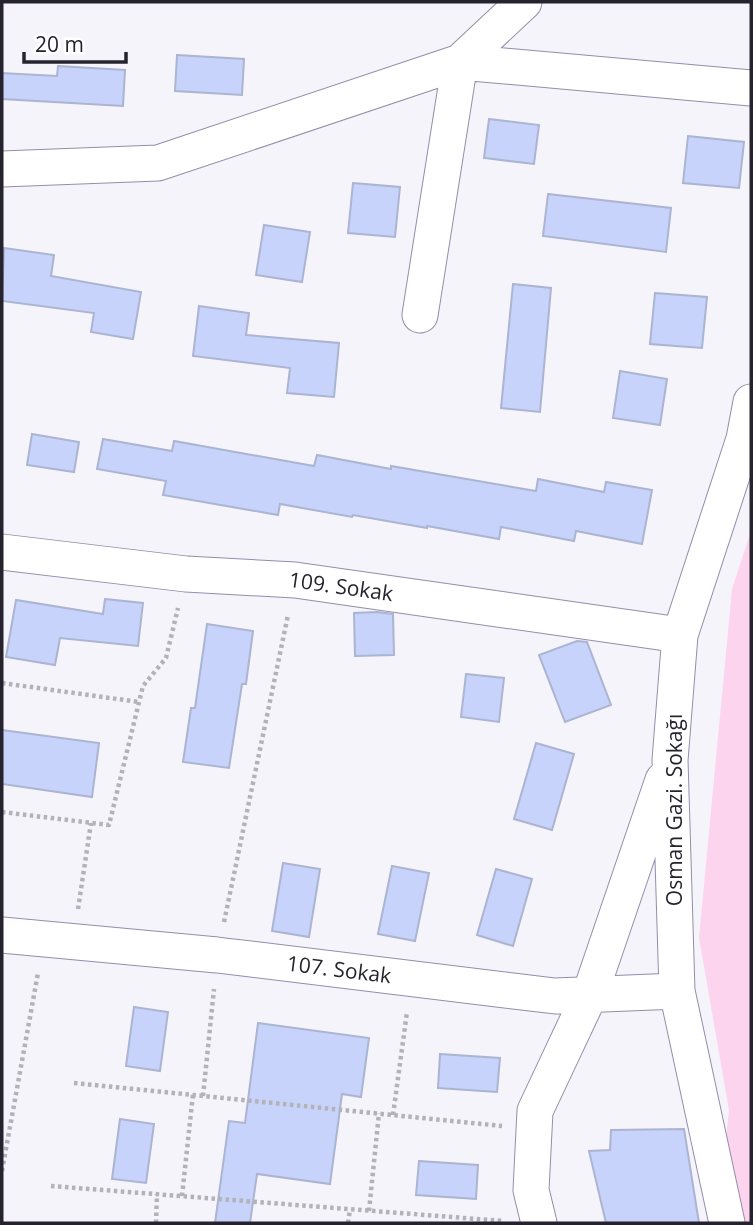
<svg xmlns="http://www.w3.org/2000/svg" width="753" height="1225" font-family="'Open Sans',sans-serif">
  <style>
    .green { fill: #fcd4ee }
    .building { fill: #c8d3fb; stroke: #abb4d0; stroke-width: 2 }
    .lines { fill: none; stroke-linecap: round; stroke-linejoin: round }
    .street-casing { stroke: #948daa; stroke-width: 37 }
    .path { stroke: #b3b2b9; stroke-width: 4.5; stroke-dasharray: 3.5 3.5; stroke-linecap: butt }
    .street { stroke: #fff; stroke-width: 35 }
    .labels { text-anchor: middle; stroke-width: 5; stroke-linejoin: round; paint-order: stroke }
    .street-label { font-size: 21px; fill: #26232e; stroke: #fff }
  </style>
  <rect width="100%" height="100%" fill="#f5f4fa"/>
  <!-- green -->
  <path class="green" d="M 751,531 L 751,1223 L 717,1223 L 729,1110 L 699,938 L 732,589 Z"/>
  <!-- building -->
  <path class="building" d="M 177,55 L 244,59 L 242,95 L 175,91 Z
    M 58,66 L 125,70 L 123,106 L 2,99 L 2,73 L 57,76 Z
    M 489,119 L 539,125 L 534,164 L 484,158 Z
    M 688,136 L 744,142 L 739,188 L 683,183 Z
    M 353,183 L 400,187 L 395,237 L 348,233 Z
    M 548,194 L 671,208 L 666,252 L 543,236 Z
    M 264,225 L 310,232 L 302,282 L 256,275 Z
    M 4,248 L 54,255 L 51,276 L 141,292 L 133,339 L 91,332 L 94,313 L 2,301 Z
    M 513,284 L 551,288 L 540,412 L 501,408 Z
    M 655,293 L 707,297 L 702,348 L 650,344 Z
    M 199,306 L 249,313 L 246,335 L 339,343 L 334,397 L 287,393 L 290,368 L 193,356 Z
    M 620,371 L 667,379 L 660,425 L 613,418 Z
    M 32,434 L 79,442 L 74,472 L 27,465 Z
    M 103,439 L 172,451 L 174,441 L 314,466 L 317,455 L 391,469 L 391,466 L 536,491 L 538,479 L 604,492 L 606,482 L 652,490 L 642,544 L 576,531 L 574,541 L 501,527 L 499,539 L 427,526 L 427,528 L 353,515 L 352,517 L 280,504 L 278,515 L 163,495 L 166,481 L 97,469 Z
    M 105,599 L 143,603 L 138,646 L 60,638 L 55,665 L 6,657 L 16,600 L 103,614 Z
    M 377,612 L 393,614 L 394,655 L 355,656 L 354,613 Z
    M 207,624 L 253,631 L 246,684 L 242,684 L 229,768 L 183,762 L 191,708 L 195,708 Z
    M 577,641 L 587,642 L 611,705 L 565,722 L 539,655 Z
    M 466,674 L 504,678 L 499,722 L 461,717 Z
    M 2,730 L 99,743 L 92,797 L 2,784 Z
    M 536,743 L 574,754 L 552,830 L 514,819 Z
    M 283,863 L 320,869 L 309,937 L 272,931 Z
    M 392,866 L 429,873 L 415,941 L 378,934 Z
    M 496,869 L 532,879 L 513,946 L 477,935 Z
    M 134,1007 L 168,1012 L 160,1071 L 126,1066 Z
    M 258,1023 L 369,1038 L 361,1097 L 342,1094 L 330,1184 L 257,1174 L 250,1223 L 215,1223 L 229,1121 L 245,1123 Z
    M 440,1054 L 500,1058 L 497,1092 L 438,1088 Z
    M 120,1119 L 154,1124 L 146,1183 L 112,1179 Z
    M 684,1129 L 699,1223 L 606,1223 L 589,1151 L 610,1150 L 611,1130 Z
    M 419,1161 L 478,1165 L 476,1199 L 416,1195 Z"/>
  <g class="lines">
    <defs>
      <path id="street" d="M 2,169 L 158,163 L 460,62 L 751,88
        M 420,315 L 460,62 L 524,2
        M 2,552 L 186,574 L 295,580 L 680,635
        M 2,935 L 217,955 L 555,996 L 677,991
        M 539,1223 L 531,1190 L 535,1111 L 590,994 L 663,780
        M 727,1223 L 677,991 L 670,760 L 680,635 L 744,439 L 751,402"/>
    </defs>
    <!-- street casing -->
    <use href="#street" class="street-casing"/>
    <!-- path -->
    <path class="path" d="M 2,683 L 139,702
      M 2,812 L 109,825 L 143,686 L 166,658 L 178,608
      M 78,909 L 91,823
      M 224,922 L 288,615
      M 74,1083 L 502,1126
      M 203,1096 L 214,989
      M 393,1115 L 407,1012
      M 2,1171 L 38,973
      M 51,1186 L 503,1221
      M 182,1196 L 193,1094
      M 369,1211 L 379,1113
      M 156,1223 L 157,1194
      M 348,1223 L 350,1209"/>
    <!-- street -->
    <use href="#street" class="street"/>
  </g>
  <g class="labels">
    <!-- street labels -->
    <g class="street-label">
      <text transform="translate(341 587) rotate(8)" y="7">109. Sokak</text>
      <text transform="translate(675 810) rotate(-90)" y="7">Osman Gazi. Sokağı</text>
      <text transform="translate(339 970) rotate(7)" y="7">107. Sokak</text>
    </g>
  </g>
  <!-- border -->
  <rect width="753" height="1225" fill="none" stroke="#26232e" stroke-width="7"/>
  <!-- scale -->
  <path d="M24 52v10h102v-10" fill="none" stroke="#26232e" stroke-width="3.5"/>
  <text x="35" y="52" font-size="21" fill="#26232e" stroke="#ffffff" stroke-width="5" paint-order="stroke">20 m</text>
</svg>
